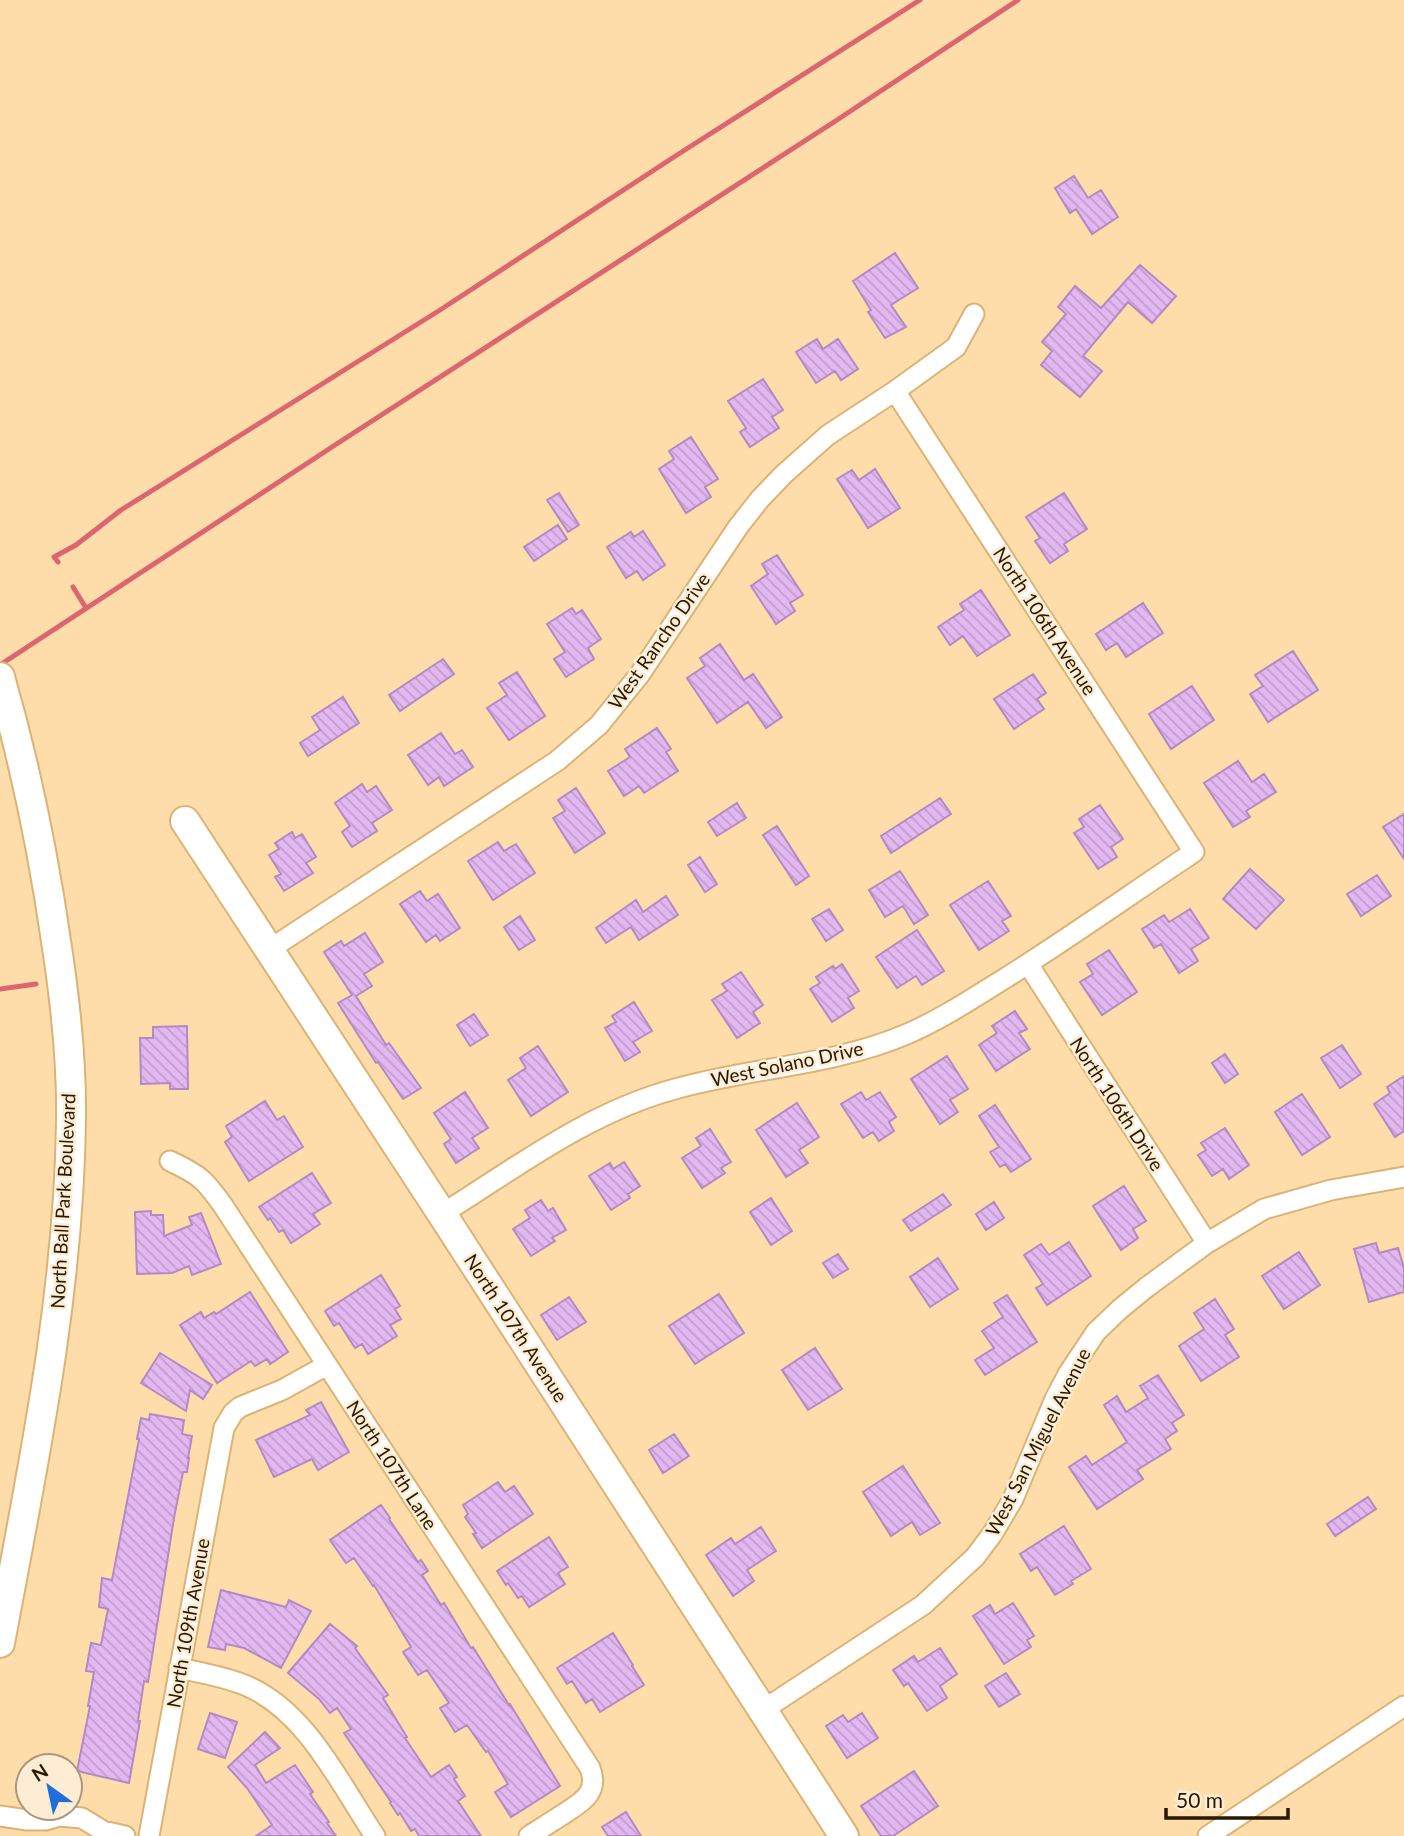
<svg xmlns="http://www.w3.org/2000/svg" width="1404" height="1836" font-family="Lato,sans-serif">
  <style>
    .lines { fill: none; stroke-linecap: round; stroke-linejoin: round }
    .stream { stroke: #dc666f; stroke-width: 5 }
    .building { fill: url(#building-back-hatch); stroke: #b48ac2; stroke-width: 2 }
    .street-casing { stroke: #dbb375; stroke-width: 23 }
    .secondary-casing { stroke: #dbb375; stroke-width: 32 }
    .street { stroke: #fff; stroke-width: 19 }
    .secondary { stroke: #fff; stroke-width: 28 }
    .labels { text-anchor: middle; stroke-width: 5; stroke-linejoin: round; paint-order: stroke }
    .street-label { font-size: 19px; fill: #281901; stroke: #fdedd4 }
  </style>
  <defs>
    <pattern id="building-back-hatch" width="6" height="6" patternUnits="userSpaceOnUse" patternTransform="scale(1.75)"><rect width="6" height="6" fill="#e3b7f1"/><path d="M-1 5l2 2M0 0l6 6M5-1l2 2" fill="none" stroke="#c39dcd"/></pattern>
  </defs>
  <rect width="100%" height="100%" fill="#feddab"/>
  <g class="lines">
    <!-- stream -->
    <path class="stream" d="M 58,562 L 54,557 L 76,545 L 121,510 L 440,310 L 677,155 L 920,0
      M 73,587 L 86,608
      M 0,665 L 335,445 L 837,120 L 1018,0
      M 0,989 L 36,984"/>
  </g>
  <!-- building -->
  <path class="building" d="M 1074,176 L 1088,198 L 1101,190 L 1118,217 L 1092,234 L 1076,209 L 1070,213 L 1055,188 Z
    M 895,253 L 918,288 L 891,305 L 906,327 L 885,338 L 868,312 L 871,310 L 853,281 Z
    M 1140,265 L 1176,296 L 1152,323 L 1128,302 L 1083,356 L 1102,371 L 1080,397 L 1041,365 L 1052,351 L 1042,342 L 1066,314 L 1058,307 L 1075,286 L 1101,308 Z
    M 817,339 L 823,349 L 838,339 L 858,369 L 841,380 L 835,371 L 816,383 L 796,352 Z
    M 763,379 L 783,410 L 772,417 L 779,428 L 750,447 L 740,432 L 746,428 L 728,401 Z
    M 691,437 L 718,479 L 705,487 L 711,497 L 686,513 L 659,469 L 674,459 L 669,451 Z
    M 875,469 L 900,508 L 868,528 L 837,479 L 852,470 L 859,480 Z
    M 559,493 L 579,525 L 568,532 L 547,500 Z
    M 1064,493 L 1087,529 L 1064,544 L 1068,551 L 1050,563 L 1035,541 L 1040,538 L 1026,517 Z
    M 558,525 L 567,539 L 534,561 L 524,547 Z
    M 643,531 L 665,565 L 643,580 L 637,571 L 626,578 L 607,547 L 631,532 L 634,537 Z
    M 777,555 L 803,595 L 790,603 L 795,611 L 776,624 L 751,586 L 768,574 L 762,564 Z
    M 981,590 L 1010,635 L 977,656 L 963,636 L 950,645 L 938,627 L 964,610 L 960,604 Z
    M 1143,603 L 1163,633 L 1126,657 L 1117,643 L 1106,650 L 1096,634 Z
    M 572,608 L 576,614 L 582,610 L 601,639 L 588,648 L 594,659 L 566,677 L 554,659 L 565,652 L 547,624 Z
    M 720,644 L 744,680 L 753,674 L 782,717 L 766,728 L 748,702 L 717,723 L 687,678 L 705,666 L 700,658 Z
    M 1293,651 L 1318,690 L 1268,722 L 1250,694 L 1263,686 L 1255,675 Z
    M 443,659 L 454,674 L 400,711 L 389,695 Z
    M 517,672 L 545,716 L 509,740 L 487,708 L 507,695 L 499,683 Z
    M 1033,674 L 1046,693 L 1037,699 L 1044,709 L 1014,729 L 994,699 Z
    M 1192,686 L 1214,720 L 1171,749 L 1149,714 Z
    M 343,697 L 359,723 L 308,756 L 300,743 L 320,730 L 312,717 Z
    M 657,728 L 671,749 L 666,752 L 678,771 L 644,793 L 639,786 L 624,796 L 608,771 L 630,757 L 625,749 Z
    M 441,733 L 455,754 L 462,750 L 473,767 L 444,786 L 439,777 L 428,785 L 408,755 Z
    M 1238,761 L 1252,782 L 1264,774 L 1276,792 L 1246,811 L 1250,817 L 1233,827 L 1204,783 Z
    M 362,784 L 367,792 L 376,786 L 392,810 L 372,823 L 377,831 L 352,847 L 342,832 L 350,826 L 335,803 Z
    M 576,788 L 605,833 L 575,853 L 553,818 L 565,811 L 558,800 Z
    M 940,798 L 951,814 L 891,853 L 881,836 Z
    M 737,803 L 746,818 L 717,836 L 708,822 Z
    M 1100,805 L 1123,839 L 1111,847 L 1117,857 L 1098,869 L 1074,833 L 1084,827 L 1079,819 Z
    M 1404,814 L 1404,859 L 1383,827 Z
    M 777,826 L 809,876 L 796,885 L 763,835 Z
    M 292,832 L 295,838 L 302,834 L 316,857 L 306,863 L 313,873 L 284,891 L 275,877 L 281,874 L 269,855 L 279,849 L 275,843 Z
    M 498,842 L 504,851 L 516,844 L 535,873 L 493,900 L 468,861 Z
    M 700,857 L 717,884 L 705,892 L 688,865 Z
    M 1250,869 L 1284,900 L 1256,929 L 1223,899 Z
    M 900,871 L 928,915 L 914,924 L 903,906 L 885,917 L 869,890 Z
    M 1377,875 L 1391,896 L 1361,916 L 1347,894 Z
    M 988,881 L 1011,916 L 1002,921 L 1009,931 L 979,950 L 950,905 Z
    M 420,891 L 427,901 L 438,894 L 460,928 L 440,941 L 436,935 L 426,942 L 400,904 Z
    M 666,896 L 678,915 L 639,940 L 631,927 L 606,943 L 596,928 L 636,900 L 643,912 Z
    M 829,909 L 843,930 L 826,941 L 812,919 Z
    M 1190,909 L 1209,938 L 1191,949 L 1198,961 L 1179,973 L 1161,944 L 1154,948 L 1142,929 L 1164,915 L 1169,922 Z
    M 520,916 L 535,940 L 519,950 L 504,927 Z
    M 917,930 L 944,971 L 922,985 L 916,976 L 897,988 L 876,957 Z
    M 365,933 L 383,962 L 364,974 L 372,986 L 356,996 L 386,1045 L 389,1043 L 421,1088 L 403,1099 L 378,1062 L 376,1063 L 338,1003 L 352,995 L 324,952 L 341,941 L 344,946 Z
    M 1109,950 L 1137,992 L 1102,1015 L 1080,982 L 1093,974 L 1087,964 Z
    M 842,964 L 859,991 L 848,998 L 854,1008 L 832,1022 L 810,989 L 820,983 L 816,977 L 833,966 L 835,969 Z
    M 741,972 L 763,1005 L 753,1012 L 760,1023 L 737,1038 L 712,1000 L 727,991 L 722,984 Z
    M 634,1002 L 652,1031 L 633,1042 L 640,1052 L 625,1061 L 605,1028 L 616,1022 L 612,1016 Z
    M 1015,1011 L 1027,1029 L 1019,1033 L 1030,1049 L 996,1071 L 979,1045 L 997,1033 L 992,1026 Z
    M 474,1014 L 488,1035 L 470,1046 L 457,1025 Z
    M 187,1026 L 188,1089 L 170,1089 L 170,1083 L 141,1084 L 140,1038 L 153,1038 L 153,1027 Z
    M 1342,1045 L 1361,1074 L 1340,1088 L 1321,1058 Z
    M 538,1046 L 568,1092 L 531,1116 L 508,1080 L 526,1068 L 520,1058 Z
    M 1225,1054 L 1238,1074 L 1225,1083 L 1212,1063 Z
    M 947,1056 L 968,1089 L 950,1100 L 958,1112 L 940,1124 L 911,1079 Z
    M 1404,1076 L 1404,1131 L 1395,1137 L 1374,1104 L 1390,1093 L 1387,1087 Z
    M 465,1092 L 488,1128 L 472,1138 L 479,1148 L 456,1163 L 444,1144 L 451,1139 L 434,1113 Z
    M 861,1092 L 866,1100 L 880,1092 L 896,1117 L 889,1122 L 894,1131 L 879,1141 L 873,1132 L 863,1138 L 841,1104 Z
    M 1302,1094 L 1330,1137 L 1302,1155 L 1275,1112 Z
    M 265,1101 L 277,1120 L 284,1116 L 303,1147 L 249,1181 L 225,1142 L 232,1137 L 226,1126 Z
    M 797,1103 L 819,1137 L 799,1150 L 808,1163 L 786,1177 L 756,1130 Z
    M 995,1105 L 1031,1159 L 1011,1172 L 1005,1164 L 1000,1167 L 990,1152 L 999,1147 L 979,1116 Z
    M 1225,1128 L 1249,1165 L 1229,1179 L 1223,1169 L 1212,1176 L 1198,1155 L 1206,1150 L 1201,1143 Z
    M 710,1129 L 731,1162 L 721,1168 L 725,1173 L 702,1188 L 682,1158 L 701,1146 L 696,1138 Z
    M 624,1162 L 640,1186 L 628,1194 L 630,1198 L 611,1210 L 589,1176 L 610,1163 L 613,1169 Z
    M 312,1173 L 331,1203 L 313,1214 L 320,1224 L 291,1243 L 283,1230 L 279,1232 L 270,1218 L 268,1220 L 259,1207 Z
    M 1124,1186 L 1146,1221 L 1133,1229 L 1138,1238 L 1121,1250 L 1093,1206 Z
    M 943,1194 L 951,1205 L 911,1231 L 903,1220 Z
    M 771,1198 L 792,1231 L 771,1245 L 750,1212 Z
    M 541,1200 L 548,1211 L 553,1208 L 566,1230 L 552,1238 L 555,1241 L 531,1256 L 513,1229 L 530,1218 L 525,1210 Z
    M 994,1202 L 1004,1218 L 986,1230 L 976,1214 Z
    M 151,1211 L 151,1215 L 163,1215 L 164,1236 L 192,1225 L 189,1217 L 201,1213 L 221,1264 L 192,1275 L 189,1266 L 172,1273 L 137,1274 L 135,1212 Z
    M 1069,1242 L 1091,1276 L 1047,1305 L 1036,1288 L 1043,1284 L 1024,1255 L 1041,1244 L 1049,1255 Z
    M 1376,1243 L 1379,1253 L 1398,1248 L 1404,1268 L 1404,1292 L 1369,1302 L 1354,1249 Z
    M 1299,1252 L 1320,1285 L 1284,1309 L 1262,1276 Z
    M 838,1254 L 848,1269 L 833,1278 L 823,1263 Z
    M 938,1258 L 958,1289 L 930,1307 L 910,1277 Z
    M 381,1275 L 400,1306 L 395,1309 L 401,1319 L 390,1325 L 397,1336 L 368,1354 L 362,1344 L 355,1348 L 339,1323 L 334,1326 L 325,1311 Z
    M 250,1292 L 288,1352 L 270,1364 L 267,1359 L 255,1366 L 251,1361 L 217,1383 L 180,1325 L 201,1312 L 204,1318 L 214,1312 L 216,1314 Z
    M 719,1294 L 744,1333 L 695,1364 L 669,1326 Z
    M 1007,1295 L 1037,1342 L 985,1375 L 975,1360 L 994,1348 L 982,1331 L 1003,1317 L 994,1303 Z
    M 569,1297 L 586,1322 L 557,1340 L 541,1315 Z
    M 1215,1299 L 1234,1329 L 1225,1335 L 1239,1357 L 1201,1381 L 1179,1346 L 1204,1329 L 1194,1313 Z
    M 815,1348 L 842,1389 L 808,1410 L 782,1370 Z
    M 160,1353 L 212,1385 L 203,1399 L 190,1390 L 186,1411 L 141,1383 Z
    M 1158,1375 L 1184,1415 L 1172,1423 L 1177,1431 L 1165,1439 L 1171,1449 L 1137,1470 L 1143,1479 L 1097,1509 L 1069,1467 L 1086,1456 L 1092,1465 L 1127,1442 L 1104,1405 L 1117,1396 L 1126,1412 L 1148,1398 L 1140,1386 Z
    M 321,1402 L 349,1452 L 318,1470 L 312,1459 L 274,1477 L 256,1440 L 310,1415 L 306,1410 Z
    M 150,1414 L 184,1420 L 182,1434 L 192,1436 L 188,1458 L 189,1458 L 187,1472 L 183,1472 L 174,1518 L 148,1682 L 144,1681 L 138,1721 L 140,1721 L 129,1783 L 77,1771 L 90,1706 L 88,1706 L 94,1672 L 86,1671 L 91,1643 L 101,1645 L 108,1609 L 99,1607 L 102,1578 L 112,1580 L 139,1439 L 137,1439 L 141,1418 L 149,1420 Z
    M 674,1434 L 689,1456 L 663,1473 L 649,1450 Z
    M 903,1466 L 940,1523 L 920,1535 L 912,1522 L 891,1536 L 863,1492 Z
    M 498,1482 L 505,1492 L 514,1486 L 533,1514 L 482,1548 L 473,1534 L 476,1533 L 465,1517 L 468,1514 L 463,1505 Z
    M 1368,1497 L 1376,1509 L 1335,1536 L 1327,1524 Z
    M 381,1505 L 390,1518 L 389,1519 L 418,1562 L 421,1560 L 428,1571 L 422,1575 L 441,1605 L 444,1603 L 471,1648 L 473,1647 L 509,1705 L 510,1704 L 560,1786 L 511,1817 L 495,1792 L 508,1784 L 488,1751 L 486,1752 L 467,1725 L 455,1732 L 440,1708 L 449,1703 L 427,1670 L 418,1675 L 403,1652 L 411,1647 L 374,1585 L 373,1586 L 354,1558 L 346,1563 L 330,1540 Z
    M 1064,1526 L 1091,1569 L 1071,1581 L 1073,1584 L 1055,1595 L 1037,1567 L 1031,1571 L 1020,1554 Z
    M 761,1527 L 776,1551 L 747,1570 L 754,1581 L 733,1596 L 706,1555 L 731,1538 L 735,1544 Z
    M 549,1537 L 568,1567 L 558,1573 L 565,1584 L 529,1607 L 522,1596 L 518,1598 L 508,1583 L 506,1585 L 497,1571 Z
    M 221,1590 L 286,1607 L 289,1600 L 311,1611 L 281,1668 L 244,1648 L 226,1644 L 225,1650 L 208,1647 Z
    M 1013,1603 L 1034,1636 L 1027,1640 L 1031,1647 L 1004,1664 L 973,1616 L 990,1605 L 995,1614 Z
    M 330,1624 L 357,1646 L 355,1648 L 388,1695 L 383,1698 L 407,1737 L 405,1738 L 431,1777 L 449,1765 L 457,1777 L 454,1779 L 465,1796 L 458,1801 L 481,1836 L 419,1836 L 415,1829 L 411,1831 L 400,1813 L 398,1815 L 390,1803 L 391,1802 L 344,1733 L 351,1729 L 337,1708 L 330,1713 L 319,1699 L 288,1673 Z
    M 613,1633 L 633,1665 L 632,1666 L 644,1685 L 600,1712 L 592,1699 L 586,1703 L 572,1681 L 567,1684 L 557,1668 Z
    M 940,1648 L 957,1674 L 940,1686 L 947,1698 L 927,1711 L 908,1683 L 904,1686 L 893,1670 L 914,1656 L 918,1662 Z
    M 1006,1673 L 1020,1694 L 999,1707 L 985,1686 Z
    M 210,1713 L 237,1722 L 225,1758 L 198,1749 Z
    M 862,1713 L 878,1738 L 847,1758 L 826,1726 L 843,1715 L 848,1722 Z
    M 265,1732 L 280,1748 L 255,1765 L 266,1783 L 295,1765 L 313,1792 L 310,1794 L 329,1822 L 327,1823 L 336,1836 L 256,1836 L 272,1825 L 247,1788 L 228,1767 Z
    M 914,1771 L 938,1806 L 893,1836 L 881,1836 L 861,1806 Z
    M 626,1812 L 641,1836 L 608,1836 L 602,1827 Z"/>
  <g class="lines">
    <defs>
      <path id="street" d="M 270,949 L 557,761 L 599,725 L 640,674 L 738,527 L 760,499 L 784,474 L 828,435 L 895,391 L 956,347 L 974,314
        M 1028,964 L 1207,1243
        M 170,1161 C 200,1175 205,1180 224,1207 L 590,1768 C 600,1794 580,1803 562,1815 C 551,1822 540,1829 529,1836
        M 442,1214 C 517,1167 589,1112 675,1089 C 753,1067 832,1066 907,1034 C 942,1019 973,998 1004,979 C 1069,938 1131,894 1194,852 L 895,391
        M 179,1668 C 202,1673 226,1677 247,1686 C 307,1712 340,1784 375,1836
        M 763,1710 L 923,1605 L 975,1557 L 993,1533 L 1013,1499 L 1055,1399 L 1068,1374 L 1096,1332 L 1120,1309 L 1147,1287 L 1207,1243 L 1264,1209 L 1331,1190 L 1404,1177
        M 0,1816 L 27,1820 L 46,1820 L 59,1816 L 82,1818 L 103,1831 L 125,1836
        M 149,1836 L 224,1428 L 233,1413 L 240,1407 L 282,1390 L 327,1365
        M 1208,1836 L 1404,1706"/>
      <path id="secondary" d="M 0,677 C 25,764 43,851 56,941 C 65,999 72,1060 71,1120 C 69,1297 32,1470 0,1643
        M 185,821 L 442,1214 L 844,1836"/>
    </defs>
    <!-- street casing -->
    <use href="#street" class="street-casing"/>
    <!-- secondary casing -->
    <use href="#secondary" class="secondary-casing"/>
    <!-- street -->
    <use href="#street" class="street"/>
    <!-- secondary -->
    <use href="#secondary" class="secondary"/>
  </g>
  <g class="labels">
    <!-- street labels -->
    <g class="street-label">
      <text transform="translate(1045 621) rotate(57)" y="7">North 106th Avenue</text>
      <text transform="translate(659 641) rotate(-55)" y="7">West Rancho Drive</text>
      <text transform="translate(787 1064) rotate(-12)" y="7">West Solano Drive</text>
      <text transform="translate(1117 1104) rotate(57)" y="7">North 106th Drive</text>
      <text transform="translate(63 1201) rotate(-87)" y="7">North Ball Park Boulevard</text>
      <text transform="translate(516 1328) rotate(57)" y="7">North 107th Avenue</text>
      <text transform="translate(1038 1442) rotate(-63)" y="7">West San Miguel Avenue</text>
      <text transform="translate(392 1465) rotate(57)" y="7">North 107th Lane</text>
      <text transform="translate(188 1623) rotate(-80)" y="7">North 109th Avenue</text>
    </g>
  </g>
  <!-- north arrow -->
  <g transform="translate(49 1787) rotate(327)"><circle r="33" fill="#fdedd4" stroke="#a89880" stroke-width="2"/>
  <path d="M0-5L12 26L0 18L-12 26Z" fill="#1f6fda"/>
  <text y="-10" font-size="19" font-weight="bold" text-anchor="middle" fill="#281901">N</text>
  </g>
  <!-- scale -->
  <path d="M1166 1808v10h122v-10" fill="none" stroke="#281901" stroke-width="3.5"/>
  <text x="1176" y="1808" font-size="21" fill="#281901" stroke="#fdedd4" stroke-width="5" paint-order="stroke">50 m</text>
</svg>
